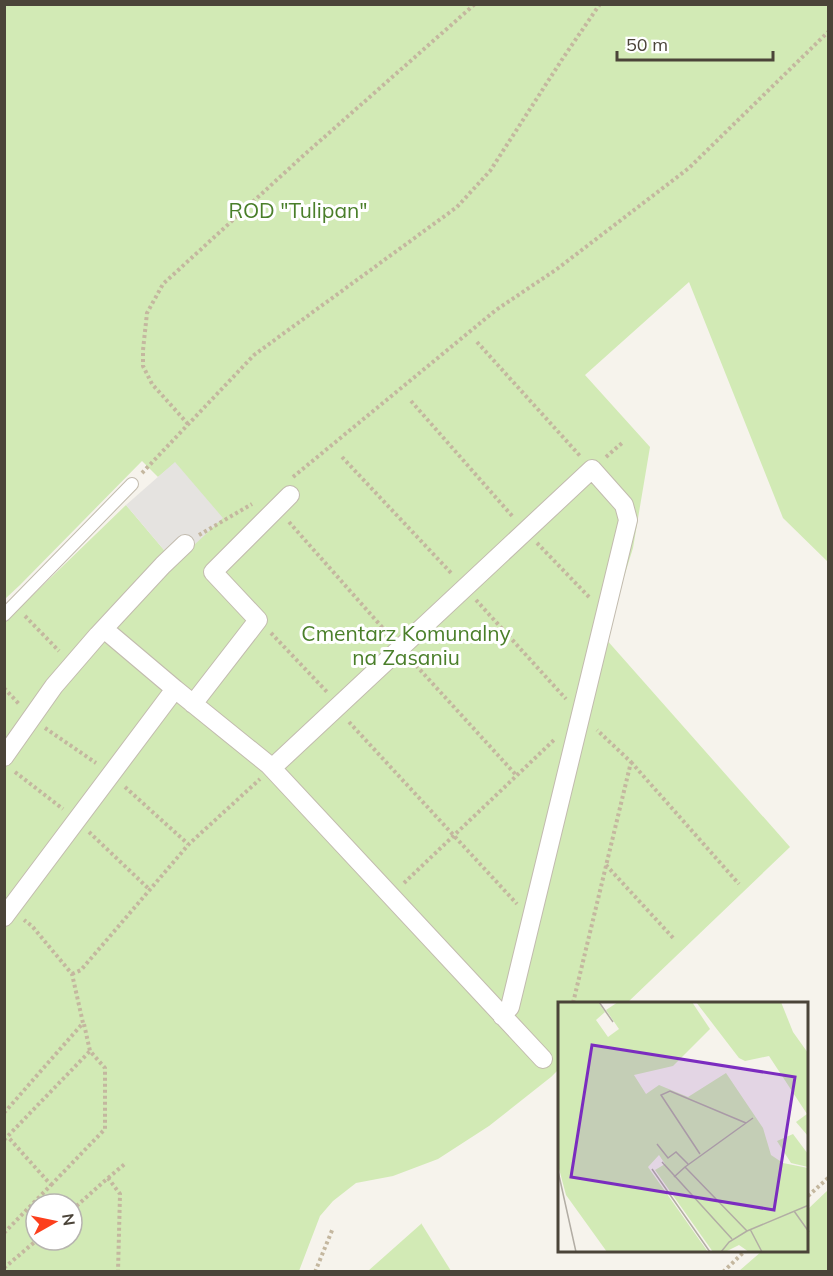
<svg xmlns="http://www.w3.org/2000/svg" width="833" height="1276" font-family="Mulish,sans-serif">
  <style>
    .green { fill: #d2eab5; fill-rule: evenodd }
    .parking { fill: #e5e3e0 }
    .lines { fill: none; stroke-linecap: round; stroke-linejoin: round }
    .service-casing { stroke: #c2bbae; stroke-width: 14 }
    .pedestrian-casing { stroke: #c2bbae; stroke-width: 20 }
    .path { stroke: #c4b79f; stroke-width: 4; stroke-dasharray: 3 3; stroke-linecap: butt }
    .service { stroke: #fff; stroke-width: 12 }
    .pedestrian { stroke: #fff; stroke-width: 18 }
    .labels { text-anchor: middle; stroke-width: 6; stroke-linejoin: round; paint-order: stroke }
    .park-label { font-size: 21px; fill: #4a7f2a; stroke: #fff }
    .inset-road { fill: none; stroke: #b2ada4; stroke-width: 1.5 }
    .view { fill: #7b2cbf; fill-opacity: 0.15; stroke: #7b2cbf; stroke-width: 3 }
    .inset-edge { fill: none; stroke: #4b4439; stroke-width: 3 }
  </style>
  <rect width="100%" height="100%" fill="#f6f3ec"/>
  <!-- green -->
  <path class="green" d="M 5,5 L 828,5 L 828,562 L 783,518 L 689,282 L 585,375 L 650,447 L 633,548 L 605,638 L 790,847 L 627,1003 L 560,1003 L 560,1068 L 551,1077 L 489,1126 L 438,1159 L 393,1176 L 356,1183 L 333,1201 L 320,1216 L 299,1271 L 5,1271 L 5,622 L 126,505 L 175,563 L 175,463 L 158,477 L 142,461 L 20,585 L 5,599 ZM 36,1204 L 72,1204 L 72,1240 L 36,1240 Z
    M 828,1190 L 828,1271 L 739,1271 L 762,1251 L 808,1250 L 808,1209 Z
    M 421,1223 L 451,1271 L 368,1271 L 421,1224 Z"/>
  <!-- parking -->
  <path class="parking" d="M 175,462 L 223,518 L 175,563 L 126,505 Z"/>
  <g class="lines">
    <defs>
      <path id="service" d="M 4,615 L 132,484"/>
      <path id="pedestrian" d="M 175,689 L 269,765 L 543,1059
        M 193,704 L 258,620 L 213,572 L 290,495
        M 4,757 L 54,686 L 98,635 L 163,565 L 185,544
        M 272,768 L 592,469 L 624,505 L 628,520 L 510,1007 L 502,1016
        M 4,917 L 175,689 L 104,629"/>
    </defs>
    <!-- service casing -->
    <use href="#service" class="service-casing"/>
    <!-- pedestrian casing -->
    <use href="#pedestrian" class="pedestrian-casing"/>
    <!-- path -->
    <path class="path" d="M 477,342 L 581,457
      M 411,401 L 514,518
      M 188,424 L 152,384 L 143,366 L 143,350 L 147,313 L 163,284 L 304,155 L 475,4
      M 342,457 L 453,575
      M 606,457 L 622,443
      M 142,473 L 254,355 L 457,207 L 490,171 L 563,58 L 600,4
      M 293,477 L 496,310 L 557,269 L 689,168 L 828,32
      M 289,522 L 389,635
      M 199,535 L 252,504
      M 537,543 L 590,598
      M 476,600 L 566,699
      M 25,616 L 59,651
      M 271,633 L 328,693
      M 412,661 L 517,776
      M 4,688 L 20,705
      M 349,722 L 517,904
      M 45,728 L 96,763
      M 631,762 L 739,884
      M 15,772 L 63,809
      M 125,787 L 188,844
      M 89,832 L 150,890
      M 606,865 L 675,940
      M 404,883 L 555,739
      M 72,974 L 81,970 L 189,844 L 260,779
      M 573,1003 L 631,762 L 597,730
      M 4,1113 L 83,1023 L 72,974 L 32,926 L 24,920
      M 4,1140 L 90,1051
      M 108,1178 L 126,1163
      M 51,1185 L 105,1129 L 105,1068 L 90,1051 L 84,1024
      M 808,1196 L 828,1178
      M 72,1210 L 108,1178 L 120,1194 L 118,1272
      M 4,1233 L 51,1185 L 8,1137
      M 4,1268 L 37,1240
      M 315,1272 L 333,1228
      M 723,1272 L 746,1250"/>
    <!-- service -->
    <use href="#service" class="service"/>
    <!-- pedestrian -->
    <use href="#pedestrian" class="pedestrian"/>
  </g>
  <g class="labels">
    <!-- park labels -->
    <g class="park-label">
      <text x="298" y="218">ROD "Tulipan"</text>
      <text x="406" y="641">Cmentarz Komunalny<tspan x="406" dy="24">na Zasaniu</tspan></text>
    </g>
  </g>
  <!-- overview -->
  <g transform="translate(558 1002)">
    <rect width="250" height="250" fill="#f6f3ec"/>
    <path d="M 0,0 L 40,0 L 47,10 L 38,18 L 50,35 L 61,27 L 48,8 L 60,0 L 134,0 L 152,27 L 115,64 L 76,73 L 88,92 L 101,83 L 130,95 L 168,71 L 205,126 L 213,153 L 225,161 L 250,166 L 250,250 L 191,250 L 181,243 L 167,250 L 155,250 L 97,168 L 107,162 L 101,153 L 90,165 L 150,250 L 49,250 L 8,193 L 0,163 ZM 138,0 L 223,0 L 235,30 L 250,51 L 250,134 L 238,120 L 249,112 L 211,54 L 187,59 L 181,56 ZM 235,132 L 250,152 L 250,165 L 233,161 L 219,139 Z" fill="#d2eab5"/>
    <path class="inset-road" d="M 41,0 L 55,20M 99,142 L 110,156 L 118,150 L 130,162M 142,152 L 103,93 L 112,89 L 188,121M 104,160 L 174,237M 127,165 L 195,116M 94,167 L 152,250M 0,169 L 18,250M 116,175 L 127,165 L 189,229M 236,209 L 251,230M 192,227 L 204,250M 163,250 L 171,240 L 189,229 L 251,203"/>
    <path class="view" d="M 34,43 L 237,75 L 216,208 L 13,175 Z"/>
    <rect width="250" height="250" class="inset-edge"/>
  </g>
  <!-- border -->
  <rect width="833" height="1276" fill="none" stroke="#4b4439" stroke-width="12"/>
  <!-- north arrow -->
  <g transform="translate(54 1222) rotate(81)"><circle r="28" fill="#ffffff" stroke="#b7b4b0" stroke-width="1.5"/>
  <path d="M0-4.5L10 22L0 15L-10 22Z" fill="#fc3f1d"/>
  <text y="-9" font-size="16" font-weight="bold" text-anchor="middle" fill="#4b4439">N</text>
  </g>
  <!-- scale -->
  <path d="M617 51v9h156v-9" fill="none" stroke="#4b4439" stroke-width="3"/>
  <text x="626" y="51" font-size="18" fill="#4b4439" stroke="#ffffff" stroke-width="4.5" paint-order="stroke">50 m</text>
</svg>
